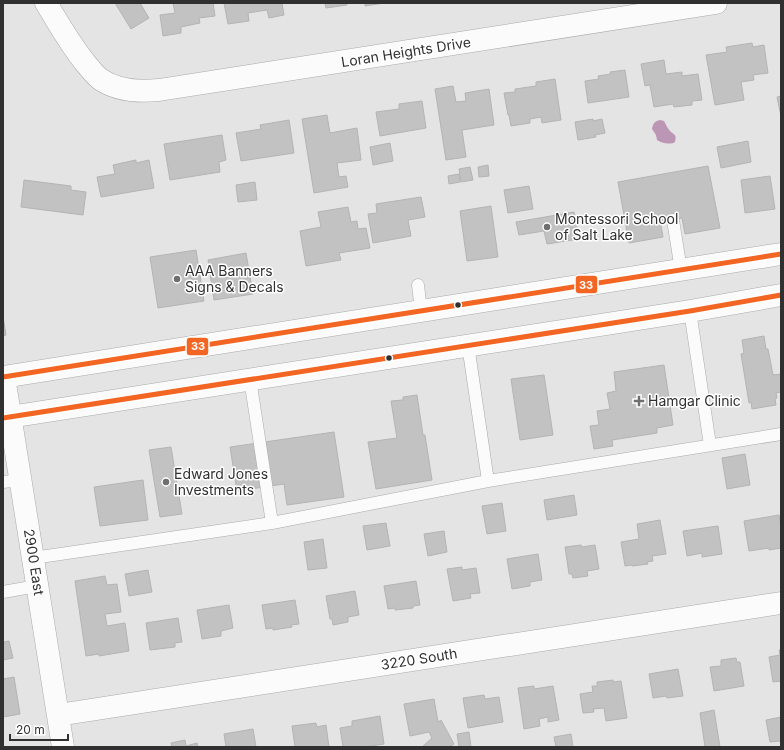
<svg xmlns="http://www.w3.org/2000/svg" width="784" height="750" font-family="Inter,sans-serif">
  <style>
    .water { fill: #bb96b5 }
    .building { fill: #c3c2c3; stroke: #b5b4b5 }
    .lines { fill: none; stroke-linecap: round; stroke-linejoin: round }
    .service-casing { stroke: #aaa; stroke-width: 13 }
    .minor-casing { stroke: #aaa; stroke-width: 23 }
    .primary-casing { stroke: #aaa; stroke-width: 23 }
    .service { stroke: #fbfbfb; stroke-width: 12 }
    .minor { stroke: #fbfbfb; stroke-width: 22 }
    .primary { stroke: #fbfbfb; stroke-width: 22 }
    .bus-1-casing { stroke: #fff; stroke-width: 8 }
    .bus-1 { stroke: #f26522; stroke-width: 5 }
    .poi-dot { fill: #706f6f; stroke: #fff; stroke-width: 1.5 }
    .bus-dot { fill: #313030; stroke: #fff; stroke-width: 1.5 }
    .labels { text-anchor: middle; stroke-width: 3; stroke-linejoin: round; paint-order: stroke }
    .street-label { font-size: 14px; fill: #313030; stroke: #fff }
    .poi-label { font-size: 14px; fill: #313030; stroke: #fff; text-anchor: start }
    .line-badge { stroke: #fff; stroke-width: 1.5 }
    .badge-label { font-size: 11px; text-anchor: middle; font-weight: bold; fill: #fff }
  </style>
  <rect width="100%" height="100%" fill="#e5e4e5"/>
  <!-- water -->
  <path class="water" d="M 660,120 L 664,121 C 666,124 667,128 670,131 C 674,135 677,134 675,142 C 671,145 661,143 657,140 L 656,135 L 652,129 C 653,123 655,121 660,120 Z"/>
  <!-- building -->
  <path class="building" d="M 115,3 L 140,3 L 149,18 L 131,29 Z
    M 173,3 L 213,3 L 215,16 L 199,18 L 200,23 L 181,27 L 181,33 L 163,36 L 160,15 L 175,13 Z
    M 224,3 L 282,3 L 284,15 L 269,18 L 267,10 L 248,13 L 249,21 L 228,24 Z
    M 325,3 L 347,3 L 347,5 L 326,8 Z
    M 365,3 L 384,3 L 365,6 Z
    M 752,43 L 753,47 L 764,45 L 768,73 L 753,75 L 754,80 L 741,82 L 744,100 L 715,105 L 706,55 L 727,52 L 726,47 Z
    M 664,60 L 666,74 L 682,72 L 682,76 L 698,74 L 702,100 L 692,101 L 692,105 L 674,107 L 673,104 L 654,107 L 650,85 L 645,86 L 641,64 Z
    M 625,70 L 629,97 L 588,103 L 585,81 L 599,79 L 598,76 L 611,74 L 610,72 Z
    M 555,79 L 561,120 L 542,123 L 541,117 L 530,119 L 530,123 L 511,126 L 509,115 L 508,115 L 504,93 L 515,92 L 515,89 L 536,86 L 536,82 Z
    M 453,86 L 456,102 L 466,101 L 465,93 L 489,89 L 494,125 L 462,130 L 466,157 L 446,160 L 435,89 Z
    M 781,96 L 781,116 L 777,97 Z
    M 422,101 L 426,128 L 380,136 L 376,112 L 399,109 L 399,104 Z
    M 327,115 L 330,133 L 357,128 L 361,160 L 337,163 L 339,177 L 346,176 L 348,187 L 314,193 L 302,119 Z
    M 593,119 L 593,121 L 602,119 L 605,133 L 595,135 L 596,137 L 578,140 L 575,122 Z
    M 289,120 L 294,153 L 241,161 L 236,133 L 261,129 L 260,125 Z
    M 222,135 L 226,160 L 219,162 L 220,172 L 170,180 L 164,144 Z
    M 748,141 L 751,162 L 721,168 L 717,147 Z
    M 390,143 L 393,161 L 373,165 L 370,147 Z
    M 136,160 L 136,163 L 149,160 L 154,188 L 101,197 L 97,177 L 115,174 L 113,165 Z
    M 488,165 L 489,176 L 479,177 L 478,167 Z
    M 708,166 L 720,228 L 685,234 L 682,218 L 660,221 L 663,237 L 629,243 L 618,182 Z
    M 470,167 L 473,180 L 461,182 L 459,169 Z
    M 459,174 L 460,182 L 449,184 L 448,176 Z
    M 770,176 L 775,209 L 745,213 L 741,180 Z
    M 24,180 L 71,186 L 71,190 L 86,192 L 83,215 L 21,207 Z
    M 255,182 L 257,200 L 238,202 L 236,185 Z
    M 529,186 L 533,209 L 508,213 L 504,190 Z
    M 421,197 L 425,217 L 408,220 L 411,236 L 373,243 L 368,214 L 377,213 L 376,204 Z
    M 491,206 L 498,257 L 467,261 L 460,211 Z
    M 348,207 L 351,222 L 357,221 L 358,229 L 366,228 L 370,248 L 339,253 L 341,260 L 306,266 L 300,231 L 321,227 L 318,212 Z
    M 574,212 L 579,239 L 547,244 L 544,231 L 519,235 L 516,222 Z
    M 196,250 L 204,301 L 158,308 L 150,257 Z
    M 246,253 L 253,294 L 214,300 L 208,260 Z
    M 3,316 L 6,335 L 3,336 Z
    M 764,336 L 766,349 L 768,349 L 773,375 L 781,374 L 781,392 L 776,393 L 777,398 L 775,399 L 776,405 L 752,409 L 751,402 L 749,403 L 741,354 L 744,353 L 742,340 Z
    M 664,365 L 673,425 L 657,428 L 657,433 L 612,440 L 613,446 L 594,449 L 590,426 L 599,425 L 597,411 L 610,409 L 607,393 L 616,391 L 614,372 Z
    M 544,375 L 553,435 L 520,440 L 511,379 Z
    M 417,395 L 423,435 L 425,435 L 432,480 L 376,489 L 368,442 L 397,438 L 391,401 L 403,400 L 403,397 Z
    M 334,432 L 344,497 L 287,505 L 284,484 L 237,491 L 230,447 Z
    M 171,447 L 182,514 L 160,517 L 149,450 Z
    M 745,454 L 750,485 L 727,489 L 722,458 Z
    M 143,480 L 148,520 L 100,526 L 94,487 Z
    M 574,495 L 577,515 L 547,520 L 544,500 Z
    M 502,503 L 506,531 L 487,534 L 482,506 Z
    M 779,515 L 781,527 L 781,548 L 769,550 L 769,548 L 749,551 L 744,521 Z
    M 660,520 L 666,554 L 652,556 L 653,561 L 647,562 L 648,564 L 632,566 L 632,565 L 625,566 L 621,542 L 639,539 L 637,524 Z
    M 386,523 L 390,546 L 367,550 L 363,526 Z
    M 718,526 L 722,554 L 702,557 L 702,553 L 687,556 L 683,531 Z
    M 444,531 L 447,552 L 428,556 L 424,534 Z
    M 323,539 L 327,568 L 308,570 L 304,542 Z
    M 581,545 L 582,547 L 595,545 L 599,569 L 587,571 L 588,576 L 573,578 L 572,574 L 569,574 L 565,547 Z
    M 538,554 L 542,580 L 530,582 L 530,586 L 512,589 L 507,559 Z
    M 462,567 L 462,570 L 476,568 L 480,593 L 470,594 L 471,598 L 453,601 L 447,569 Z
    M 148,570 L 152,592 L 129,596 L 125,574 Z
    M 105,576 L 107,585 L 117,584 L 121,612 L 105,614 L 107,626 L 125,623 L 129,651 L 99,656 L 99,654 L 86,656 L 75,581 Z
    M 416,581 L 420,605 L 413,606 L 413,608 L 395,610 L 395,608 L 388,609 L 384,586 Z
    M 355,591 L 359,615 L 348,617 L 348,622 L 333,625 L 332,619 L 330,619 L 326,596 Z
    M 295,600 L 299,624 L 291,625 L 292,627 L 273,630 L 273,628 L 266,629 L 262,605 Z
    M 229,605 L 233,628 L 221,631 L 221,636 L 202,639 L 197,610 Z
    M 178,618 L 182,642 L 175,643 L 175,647 L 150,650 L 146,623 Z
    M 9,641 L 13,658 L 3,660 L 3,642 Z
    M 779,650 L 781,650 L 781,681 L 773,682 L 769,657 L 780,655 Z
    M 736,658 L 737,662 L 740,662 L 744,686 L 714,691 L 710,667 L 721,666 L 721,660 Z
    M 678,669 L 683,696 L 667,698 L 666,696 L 653,698 L 649,674 Z
    M 14,677 L 20,714 L 3,717 L 3,679 Z
    M 613,680 L 613,682 L 621,681 L 627,718 L 606,721 L 604,708 L 593,709 L 594,712 L 583,713 L 580,694 L 593,692 L 592,686 L 597,686 L 597,682 Z
    M 534,686 L 534,689 L 553,686 L 559,720 L 548,722 L 548,717 L 539,719 L 540,726 L 524,729 L 518,688 Z
    M 484,695 L 485,699 L 499,697 L 503,722 L 468,728 L 463,698 Z
    M 434,699 L 438,722 L 441,720 L 454,744 L 449,747 L 422,747 L 432,738 L 429,732 L 410,736 L 404,704 Z
    M 714,710 L 720,747 L 705,747 L 700,713 Z
    M 380,716 L 384,744 L 365,747 L 343,747 L 340,728 L 352,726 L 352,721 Z
    M 781,717 L 781,741 L 770,742 L 766,720 Z
    M 316,723 L 317,727 L 326,725 L 329,747 L 295,747 L 292,726 Z
    M 253,729 L 256,747 L 226,747 L 224,734 Z
    M 469,732 L 471,747 L 459,747 L 457,734 Z
    M 571,734 L 573,747 L 556,747 L 554,737 Z
    M 185,740 L 186,746 L 197,743 L 198,747 L 172,747 L 171,743 Z"/>
  <g class="lines">
    <defs>
      <path id="service" d="M 673,220 L 681,270
        M 418,285 L 421,311
        M 690,311 L 710,445
        M 468,345 L 488,481
        M 250,379 L 272,523
        M 3,482 L 21,480
        M 33,558 L 272,523 L 488,481 L 781,434
        M 3,592 L 37,586"/>
      <path id="minor" d="M 46,3 C 59,24 71,46 87,65 C 91,70 95,75 100,79 C 117,91 139,92 159,90 L 716,3
        M 4,377 L 63,747
        M 58,715 L 781,603"/>
      <path id="primary" d="M 3,377 L 781,254
        M 3,418 L 690,311 L 781,295"/>
    </defs>
    <!-- service casing -->
    <use href="#service" class="service-casing"/>
    <!-- minor casing -->
    <use href="#minor" class="minor-casing"/>
    <!-- primary casing -->
    <use href="#primary" class="primary-casing"/>
    <!-- service -->
    <use href="#service" class="service"/>
    <!-- minor -->
    <use href="#minor" class="minor"/>
    <!-- primary -->
    <use href="#primary" class="primary"/>
    <defs>
      <path id="bus-1" d="M 3,377 L 781,254
        M 3,418 L 690,311 L 781,295"/>
    </defs>
    <!-- bus-1 casing -->
    <use href="#bus-1" class="bus-1-casing"/>
    <!-- bus-1 -->
    <use href="#bus-1" class="bus-1"/>
  </g>
  <!-- markers -->
  <g class="poi-dot">
    <circle cx="547" cy="227" r="4"/>
    <circle cx="177" cy="279" r="4"/>
    <path d="M637 395h4v4h4v4h-4v4h-4v-4h-4v-4h4z"/>
    <circle cx="166" cy="482" r="4"/>
  </g>
  <g class="bus-dot">
    <circle cx="458" cy="305" r="3.5"/>
    <circle cx="389" cy="358" r="3.5"/>
  </g>
  <g class="labels">
    <!-- street labels -->
    <g class="street-label">
      <text transform="translate(406 52) rotate(-9)" y="5">Loran Heights Drive</text>
      <text transform="translate(34 562) rotate(81)" y="5">2900 East</text>
      <text transform="translate(419 659) rotate(-9)" y="5">3220 South</text>
    </g>
    <!-- poi labels -->
    <g class="poi-label">
      <text x="555" y="224">Montessori School<tspan x="555" dy="16">of Salt Lake</tspan></text>
      <text x="185" y="276">AAA Banners<tspan x="185" dy="16">Signs &amp; Decals</tspan></text>
      <text x="648" y="406">Hamgar Clinic</text>
      <text x="174" y="479">Edward Jones<tspan x="174" dy="16">Investments</tspan></text>
    </g>
  </g>
  <g class="line-badge">
    <rect x="575" y="275" width="23" height="19" rx="4" fill="#f26522"/>
    <rect x="186" y="337" width="23" height="19" rx="4" fill="#f26522"/>
  </g>
  <g class="badge-label">
    <text x="586" y="289">33</text>
    <text x="198" y="350">33</text>
  </g>
  <!-- border -->
  <rect width="784" height="750" fill="none" stroke="#313030" stroke-width="8"/>
  <!-- scale -->
  <path d="M10 734v6h58v-6" fill="none" stroke="#313030" stroke-width="2"/>
  <text x="16" y="734" font-size="12" fill="#313030" stroke="#ffffff" stroke-width="3" paint-order="stroke">20 m</text>
</svg>
